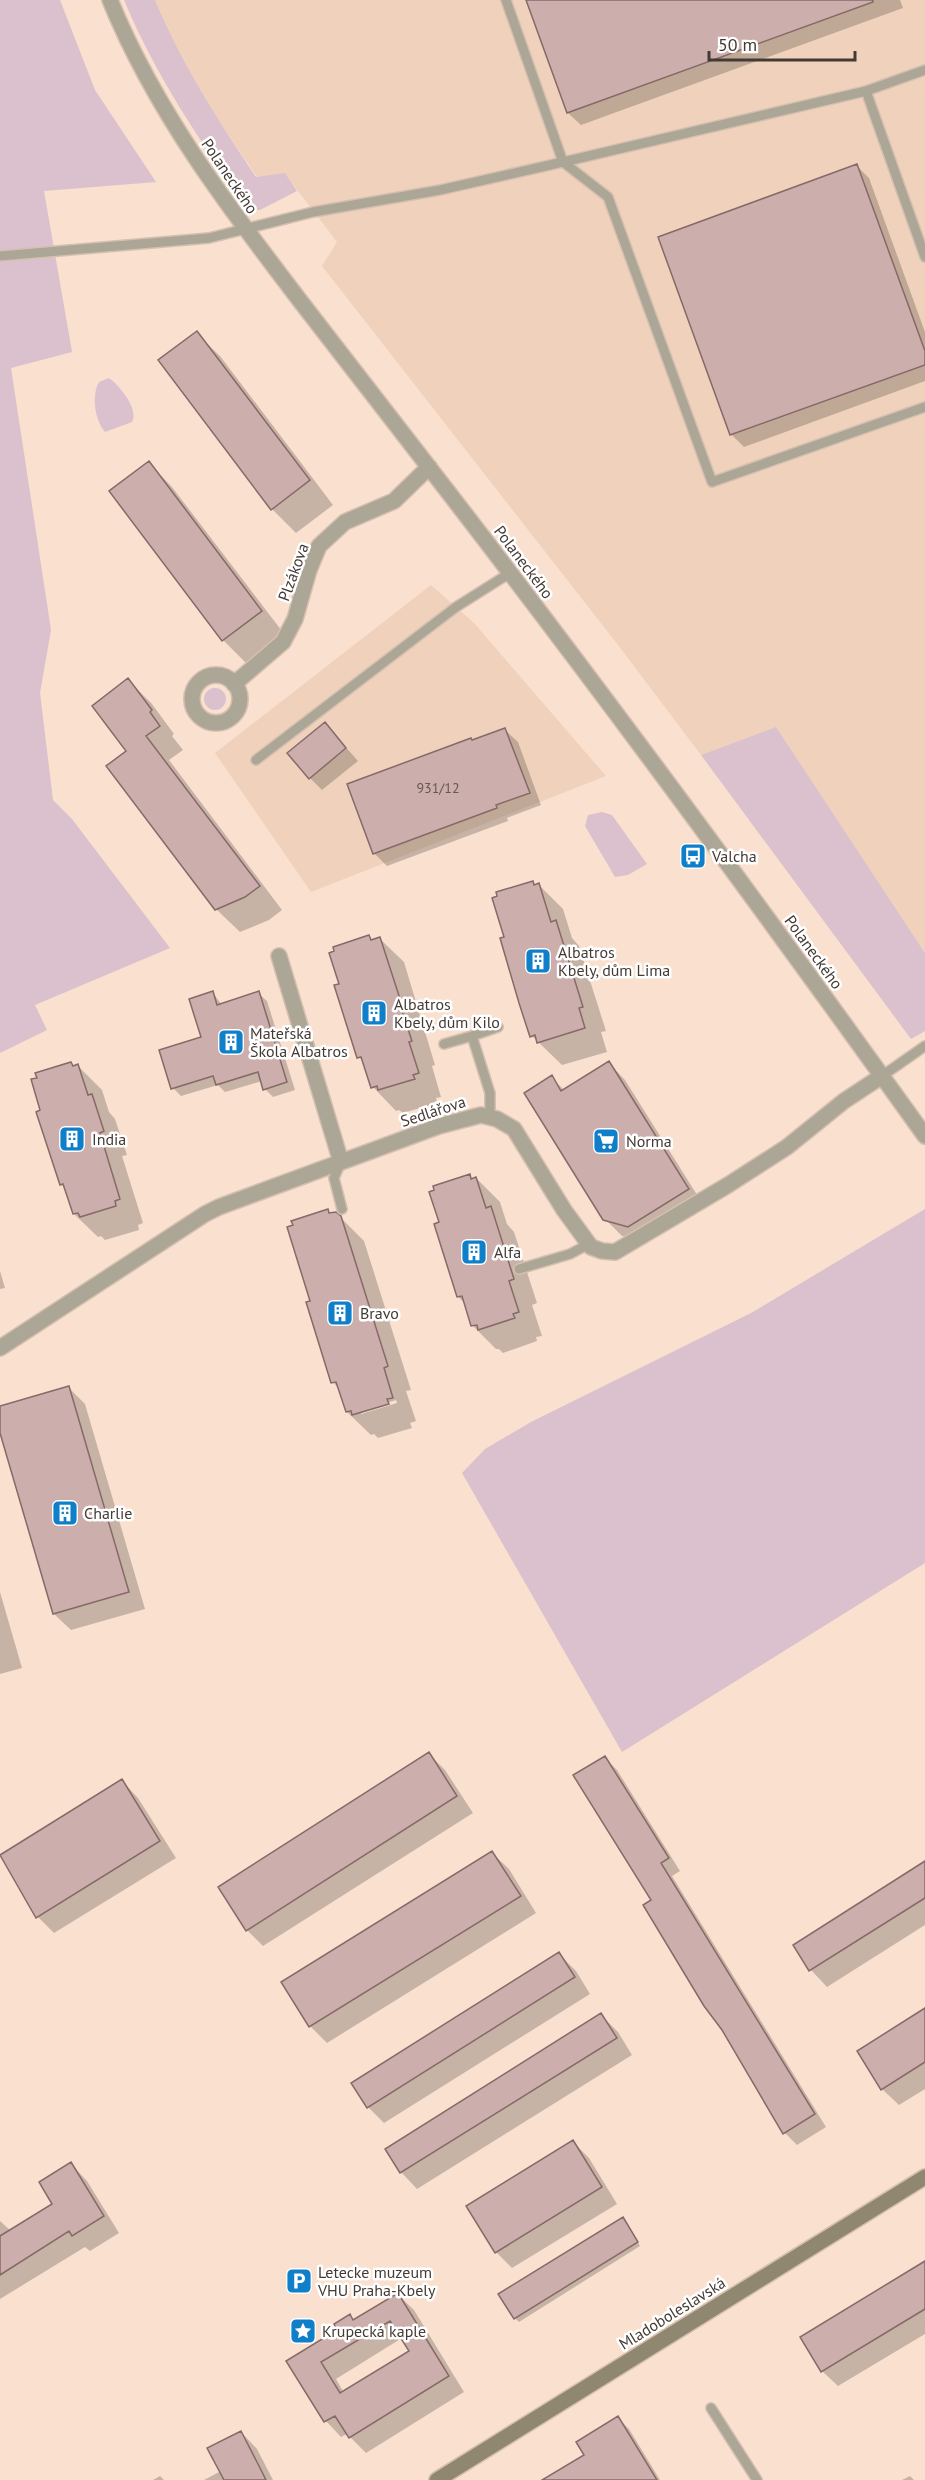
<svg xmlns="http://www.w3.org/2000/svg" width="925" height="2480" font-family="'PT Sans',sans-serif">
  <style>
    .built { fill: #f0d2bc }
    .green { fill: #dbc1cd }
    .shadow { fill: #0003; fill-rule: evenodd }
    .building { fill: #ccaeac; stroke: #856a68; stroke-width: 1.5; fill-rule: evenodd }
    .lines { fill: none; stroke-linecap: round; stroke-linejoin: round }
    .service-casing { stroke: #d5bfb0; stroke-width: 12 }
    .minor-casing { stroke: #d5bfb0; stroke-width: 18 }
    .tertiary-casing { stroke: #d5bfb0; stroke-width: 18 }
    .secondary-casing { stroke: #d5bfb0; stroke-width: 18 }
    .service { stroke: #aba696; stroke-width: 9 }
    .minor { stroke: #aba696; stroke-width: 15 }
    .tertiary { stroke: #aba696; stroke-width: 15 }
    .secondary { stroke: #8f8770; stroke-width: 15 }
    .labels { text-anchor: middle; stroke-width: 5; stroke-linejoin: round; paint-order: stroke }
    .number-label { font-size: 14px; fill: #665752 }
    .street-label { font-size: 16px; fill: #443a34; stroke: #fff }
    .poi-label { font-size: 16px; fill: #443a34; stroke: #fff; text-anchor: start }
  </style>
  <rect width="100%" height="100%" fill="#f9e0cf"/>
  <!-- built -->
  <path class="built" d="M 155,0 L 925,0 L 925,953 L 776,728 L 701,755 L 618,645 L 322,266 L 337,242 L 285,174 L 257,177 L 218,120 L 170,38 Z
    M 431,585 L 474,623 L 606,776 L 311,892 L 215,753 Z"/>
  <!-- green -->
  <path class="green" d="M 0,0 L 60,0 L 95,90 L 156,182 L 44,191 L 72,352 L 11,368 L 51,630 L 40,693 L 53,800 L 72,819 L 170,948 L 35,1005 L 47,1030 L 0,1053 Z
    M 124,0 L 155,0 C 181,63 218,120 256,177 L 285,173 L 297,191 L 260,210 L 253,210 L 247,206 C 199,141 155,74 124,0 Z
    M 109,378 C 120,386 139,409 132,422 L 105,432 C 95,421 91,396 99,382 Z
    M204 699a11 11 0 1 1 22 0a11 11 0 1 1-22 0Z
    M 776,727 L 925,953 L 925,1031 L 911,1039 L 701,755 Z
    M 602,812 L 612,815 L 647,864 L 628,875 L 615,877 L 585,826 L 588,815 Z
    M 925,1209 L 925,1563 L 622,1752 L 462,1473 L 485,1449 L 531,1422 L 751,1313 Z"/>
  <!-- shadow -->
  <path class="shadow" d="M 528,0 L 900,0 L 903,8 L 581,125 L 568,113 Z
    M 857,166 L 869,178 L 925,332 L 925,381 L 744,447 L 732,435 L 660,238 Z
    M 196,333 L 220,356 L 333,505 L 296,533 L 272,509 Z
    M 149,463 L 172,487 L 285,635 L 247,664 L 223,640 L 111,491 Z
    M 128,680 L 152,704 L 174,734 L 172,736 L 183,750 L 169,760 L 282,910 L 269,920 L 240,932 L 216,909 L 128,751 Z
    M 325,724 L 358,761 L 322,790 L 310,778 Z
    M 505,730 L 518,742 L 541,805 L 507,818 L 508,821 L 387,866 L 374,853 L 472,742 Z
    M 532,883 L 536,886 L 539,885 L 563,909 L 572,938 L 579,946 L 606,1031 L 601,1032 L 607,1052 L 562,1065 L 532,1036 L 506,937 Z
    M 369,937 L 373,941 L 380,939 L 404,962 L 435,1065 L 432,1066 L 441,1097 L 436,1098 L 437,1103 L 403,1113 L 399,1110 L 396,1111 L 373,1087 L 365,1064 L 359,1057 L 340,984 Z
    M 213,993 L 222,1005 L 258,993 L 267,1001 L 295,1090 L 273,1097 L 265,1089 L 262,1081 L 225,1092 L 218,1085 L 181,1096 L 173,1088 L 203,1038 Z
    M 71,1063 L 75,1067 L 78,1066 L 102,1090 L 109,1112 L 115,1119 L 127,1155 L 122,1156 L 143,1223 L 138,1225 L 139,1230 L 105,1240 L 101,1236 L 98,1237 L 74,1214 L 67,1190 L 61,1184 L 42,1111 Z
    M 609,1063 L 625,1080 L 704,1206 L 645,1243 L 622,1236 L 605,1219 L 551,1077 L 565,1091 Z
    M 469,1176 L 473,1179 L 476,1178 L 500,1202 L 507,1224 L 514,1232 L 537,1303 L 532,1305 L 542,1336 L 536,1337 L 537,1341 L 503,1353 L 499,1349 L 496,1349 L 473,1326 L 466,1304 L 458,1297 L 441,1223 Z
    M 327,1211 L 331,1214 L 340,1217 L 364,1241 L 411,1390 L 406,1391 L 416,1421 L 410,1423 L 412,1428 L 378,1438 L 374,1434 L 371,1435 L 347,1412 L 340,1390 L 333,1382 L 312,1302 ZM 396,1400 L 397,1403 L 361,1414 L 361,1411 Z
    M 0,1271 L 5,1288 L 0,1289 L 0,1294 Z
    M 69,1388 L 85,1404 L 145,1609 L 71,1630 L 54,1614 L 0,1428 L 0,1408 Z
    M 0,1592 L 22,1668 L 0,1674 Z
    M 429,1754 L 445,1770 L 473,1813 L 263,1946 L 247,1930 Z
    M 605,1758 L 617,1770 L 680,1871 L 672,1876 L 826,2127 L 797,2145 L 785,2133 L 653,1901 Z
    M 122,1781 L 138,1798 L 176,1858 L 54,1933 L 38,1917 L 1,1857 Z
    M 492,1853 L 509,1869 L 536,1913 L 327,2043 L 310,2026 L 283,1982 Z
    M 925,1863 L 925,1925 L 827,1987 L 811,1970 L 795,1945 Z
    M 559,1954 L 576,1971 L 590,1994 L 384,2123 L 368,2107 Z
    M 925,2010 L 925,2089 L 899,2105 L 882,2089 Z
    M 601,2015 L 618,2032 L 632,2055 L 417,2189 L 401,2172 Z
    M 573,2142 L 589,2158 L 617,2204 L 512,2268 L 496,2252 Z
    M 71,2164 L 87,2181 L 119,2233 L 90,2251 L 85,2247 L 0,2299 L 0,2221 L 11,2231 L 54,2204 Z
    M 626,2223 L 640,2246 L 519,2322 L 515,2318 Z
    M 925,2263 L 925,2334 L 838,2386 L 822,2371 Z
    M 398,2295 L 414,2310 L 464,2392 L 366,2453 L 347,2434 L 341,2437 L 326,2421 L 288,2362 L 340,2330 L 350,2316 L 355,2321 ZM 402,2338 L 411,2352 L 344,2393 L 336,2379 Z
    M 618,2418 L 629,2429 L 660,2480 L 545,2480 L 586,2455 Z
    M 241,2432 L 257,2449 L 273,2480 L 204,2480 L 221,2471 Z
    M 160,2476 L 164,2480 L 153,2480 Z
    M 910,2476 L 914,2480 L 902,2480 Z"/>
  <!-- building -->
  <path class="building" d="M 526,0 L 873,0 L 873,2 L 567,113 Z
    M 857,164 L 925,351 L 925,365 L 730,435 L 658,237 Z
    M 197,331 L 310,480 L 271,510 L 158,360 Z
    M 149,461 L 262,611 L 222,641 L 109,491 Z
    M 128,678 L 152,710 L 150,712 L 160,726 L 146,736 L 260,886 L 245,897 L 215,910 L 106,766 L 126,751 L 92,706 Z
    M 325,722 L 346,748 L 309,779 L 287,753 Z
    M 505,728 L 530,793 L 496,805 L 497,808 L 373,854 L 347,784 L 471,738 L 472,740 Z
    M 533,881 L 534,885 L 539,883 L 551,922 L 556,920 L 583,1007 L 579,1008 L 585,1028 L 537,1043 L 535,1035 L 530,1037 L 519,1003 L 500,938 L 504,937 L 492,898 L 497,896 L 496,892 Z
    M 369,935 L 371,940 L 380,937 L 402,1005 L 400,1005 L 412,1041 L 409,1042 L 419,1073 L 413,1075 L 415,1079 L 378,1090 L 377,1086 L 371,1088 L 361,1057 L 357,1058 L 334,985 L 339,984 L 329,953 L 334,951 L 333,947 Z
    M 213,991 L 217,1005 L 259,991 L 287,1082 L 263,1090 L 258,1072 L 216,1085 L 213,1076 L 171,1089 L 159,1050 L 201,1037 L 189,999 Z
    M 609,1061 L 689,1189 L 628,1227 L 603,1220 L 524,1093 L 552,1075 L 561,1091 Z
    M 71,1062 L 73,1066 L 78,1064 L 88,1095 L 92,1094 L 104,1131 L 100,1133 L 120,1199 L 115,1201 L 116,1206 L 80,1217 L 78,1213 L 73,1214 L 63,1184 L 60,1185 L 36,1112 L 40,1110 L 31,1079 L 37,1078 L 35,1073 Z
    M 470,1174 L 471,1179 L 476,1177 L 486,1208 L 491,1206 L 514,1279 L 509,1281 L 519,1312 L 513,1314 L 515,1318 L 478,1330 L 477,1325 L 471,1326 L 462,1296 L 457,1297 L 434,1224 L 439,1222 L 429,1192 L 434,1190 L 433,1186 Z
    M 328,1209 L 329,1213 L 336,1212 L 341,1216 L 388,1366 L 384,1368 L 393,1398 L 387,1399 L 389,1404 L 352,1415 L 351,1411 L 346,1412 L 336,1382 L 331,1383 L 306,1302 L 310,1301 L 287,1227 L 293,1225 L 291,1221 Z
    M 69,1386 L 129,1592 L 53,1614 L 0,1433 L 0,1406 Z
    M 429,1752 L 457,1796 L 246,1931 L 218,1887 Z
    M 605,1756 L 669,1858 L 661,1863 L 815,2114 L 783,2134 L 722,2030 L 704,2006 L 643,1905 L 651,1900 L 573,1775 Z
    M 122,1779 L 160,1841 L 36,1918 L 0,1855 Z
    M 492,1851 L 521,1896 L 309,2027 L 281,1982 Z
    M 925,1861 L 925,1898 L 809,1971 L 793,1945 Z
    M 559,1952 L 575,1977 L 367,2108 L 351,2083 Z
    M 925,2008 L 925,2062 L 881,2090 L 857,2051 Z
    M 601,2013 L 617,2038 L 400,2173 L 385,2149 Z
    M 573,2140 L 602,2187 L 495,2253 L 466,2206 Z
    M 71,2162 L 104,2216 L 72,2236 L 69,2231 L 0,2275 L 0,2236 L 52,2204 L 39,2182 Z
    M 623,2217 L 638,2242 L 514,2319 L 498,2294 Z
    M 925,2261 L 925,2309 L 821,2372 L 800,2337 Z
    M 398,2293 L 449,2376 L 349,2438 L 335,2416 L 324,2422 L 286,2361 L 337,2330 L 334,2324 L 350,2314 L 353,2320 ZM 390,2321 L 409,2351 L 340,2393 L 321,2362 Z
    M 618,2416 L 657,2480 L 542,2480 L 584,2455 L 576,2442 Z
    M 241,2431 L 258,2464 L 266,2480 L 224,2480 L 207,2448 Z"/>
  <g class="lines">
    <defs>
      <path id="service" d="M 506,0 L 563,162 L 608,197 L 712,482 L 925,407
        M 866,91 L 925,257
        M 0,256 L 209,238 L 313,212 L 440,190 L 563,162 L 866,91 L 925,70
        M 256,760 L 456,607 L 510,573
        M 472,1036 L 498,1027
        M 444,1044 L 472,1036 L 490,1093 L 490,1117
        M 882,1076 L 925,1046
        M 341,1162 L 334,1178 L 342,1209
        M 519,1269 L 570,1254 L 589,1244
        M 711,2408 L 757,2480"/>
      <path id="minor" d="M192 699a24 24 0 1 1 48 0a24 24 0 1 1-48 0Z
        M 234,684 L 283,642 L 295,619 L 309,570 L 319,546 L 345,522 L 394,501 L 429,467
        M 279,956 L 341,1162
        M 0,1348 L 205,1214 L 219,1207 L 439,1126 L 481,1115 L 497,1119 L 514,1129 L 564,1210 L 591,1247 L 602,1251 L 615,1252 L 728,1185 L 787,1147 L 844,1101 L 882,1076"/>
      <path id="tertiary" d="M 110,0 C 155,111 229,208 301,302 C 351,367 402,432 452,497 C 614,707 771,921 925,1136"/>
      <path id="secondary" d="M 437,2480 L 925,2177"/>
    </defs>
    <!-- service casing -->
    <use href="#service" class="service-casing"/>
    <!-- minor casing -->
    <use href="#minor" class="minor-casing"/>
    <!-- tertiary casing -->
    <use href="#tertiary" class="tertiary-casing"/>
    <!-- secondary casing -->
    <use href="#secondary" class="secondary-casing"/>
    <!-- service -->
    <use href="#service" class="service"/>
    <!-- minor -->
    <use href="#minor" class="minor"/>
    <!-- tertiary -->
    <use href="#tertiary" class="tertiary"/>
    <!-- secondary -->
    <use href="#secondary" class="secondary"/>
  </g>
  <!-- icons -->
  <defs>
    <symbol id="bus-square" viewBox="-11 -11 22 22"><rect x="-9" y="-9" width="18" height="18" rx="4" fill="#107fc9" stroke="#fff"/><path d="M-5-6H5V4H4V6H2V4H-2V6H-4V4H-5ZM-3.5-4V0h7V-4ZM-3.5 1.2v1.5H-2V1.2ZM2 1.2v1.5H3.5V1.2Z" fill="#fff"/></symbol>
    <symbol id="building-square" viewBox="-11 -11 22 22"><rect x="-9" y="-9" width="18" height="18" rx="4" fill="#107fc9" stroke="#fff"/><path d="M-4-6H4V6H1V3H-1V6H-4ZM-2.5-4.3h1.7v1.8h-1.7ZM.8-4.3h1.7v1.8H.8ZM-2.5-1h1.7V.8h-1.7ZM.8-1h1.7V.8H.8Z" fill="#fff"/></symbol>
    <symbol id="supermarket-square" viewBox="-11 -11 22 22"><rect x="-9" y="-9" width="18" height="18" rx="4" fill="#107fc9" stroke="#fff"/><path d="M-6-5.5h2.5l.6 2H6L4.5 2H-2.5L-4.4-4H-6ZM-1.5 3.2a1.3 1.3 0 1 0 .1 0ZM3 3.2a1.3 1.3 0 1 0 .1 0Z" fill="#fff"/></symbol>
    <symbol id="parking-square" viewBox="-11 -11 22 22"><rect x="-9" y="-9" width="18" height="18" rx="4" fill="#107fc9" stroke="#fff"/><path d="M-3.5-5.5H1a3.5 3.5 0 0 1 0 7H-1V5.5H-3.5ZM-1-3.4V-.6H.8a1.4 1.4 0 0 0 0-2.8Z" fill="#fff"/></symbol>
    <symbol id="sight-square" viewBox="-11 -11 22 22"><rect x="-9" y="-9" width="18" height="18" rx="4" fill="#107fc9" stroke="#fff"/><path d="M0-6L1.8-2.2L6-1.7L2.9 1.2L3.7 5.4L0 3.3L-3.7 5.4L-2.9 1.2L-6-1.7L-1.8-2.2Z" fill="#fff"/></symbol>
  </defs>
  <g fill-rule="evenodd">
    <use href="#bus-square" x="678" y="841" width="30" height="30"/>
    <use href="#building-square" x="523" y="946" width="30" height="30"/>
    <use href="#building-square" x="359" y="998" width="30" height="30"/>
    <use href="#building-square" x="216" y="1027" width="30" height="30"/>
    <use href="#building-square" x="57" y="1124" width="30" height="30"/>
    <use href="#supermarket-square" x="591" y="1126" width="30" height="30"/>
    <use href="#building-square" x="459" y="1237" width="30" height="30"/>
    <use href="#building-square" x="325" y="1298" width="30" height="30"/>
    <use href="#building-square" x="50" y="1498" width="30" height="30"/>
    <use href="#parking-square" x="284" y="2266" width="30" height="30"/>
    <use href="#sight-square" x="288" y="2316" width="30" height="30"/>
  </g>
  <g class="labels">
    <!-- number labels -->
    <g class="number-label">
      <text x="438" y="793">931/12</text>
    </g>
    <!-- street labels -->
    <g class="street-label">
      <text transform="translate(230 176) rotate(56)" y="6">Polaneckého</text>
      <text transform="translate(524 562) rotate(53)" y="6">Polaneckého</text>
      <text transform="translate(293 572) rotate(-70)" y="6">Plzákova</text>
      <text transform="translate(814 952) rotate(54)" y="6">Polaneckého</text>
      <text transform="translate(433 1111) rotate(-18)" y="6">Sedlářova</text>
      <text transform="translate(672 2313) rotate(-32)" y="6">Mladoboleslavská</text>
    </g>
    <!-- poi labels -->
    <g class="poi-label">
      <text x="712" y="862">Valcha</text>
      <text x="558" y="958">Albatros<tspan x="558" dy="18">Kbely, dům Lima</tspan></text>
      <text x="394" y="1010">Albatros<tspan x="394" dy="18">Kbely, dům Kilo</tspan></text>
      <text x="250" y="1039">Mateřská<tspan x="250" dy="18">Škola Albatros</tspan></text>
      <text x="92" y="1145">India</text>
      <text x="626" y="1147">Norma</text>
      <text x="494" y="1258">Alfa</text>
      <text x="360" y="1319">Bravo</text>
      <text x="84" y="1519">Charlie</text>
      <text x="318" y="2278">Letecke muzeum<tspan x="318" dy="18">VHU Praha-Kbely</tspan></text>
      <text x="322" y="2337">Krupecká kaple</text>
    </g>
  </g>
  <!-- scale -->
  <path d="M709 51v9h146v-9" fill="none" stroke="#443a34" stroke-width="3"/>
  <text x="718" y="51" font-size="18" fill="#443a34" stroke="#ffffff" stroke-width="4.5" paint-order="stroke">50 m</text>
</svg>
